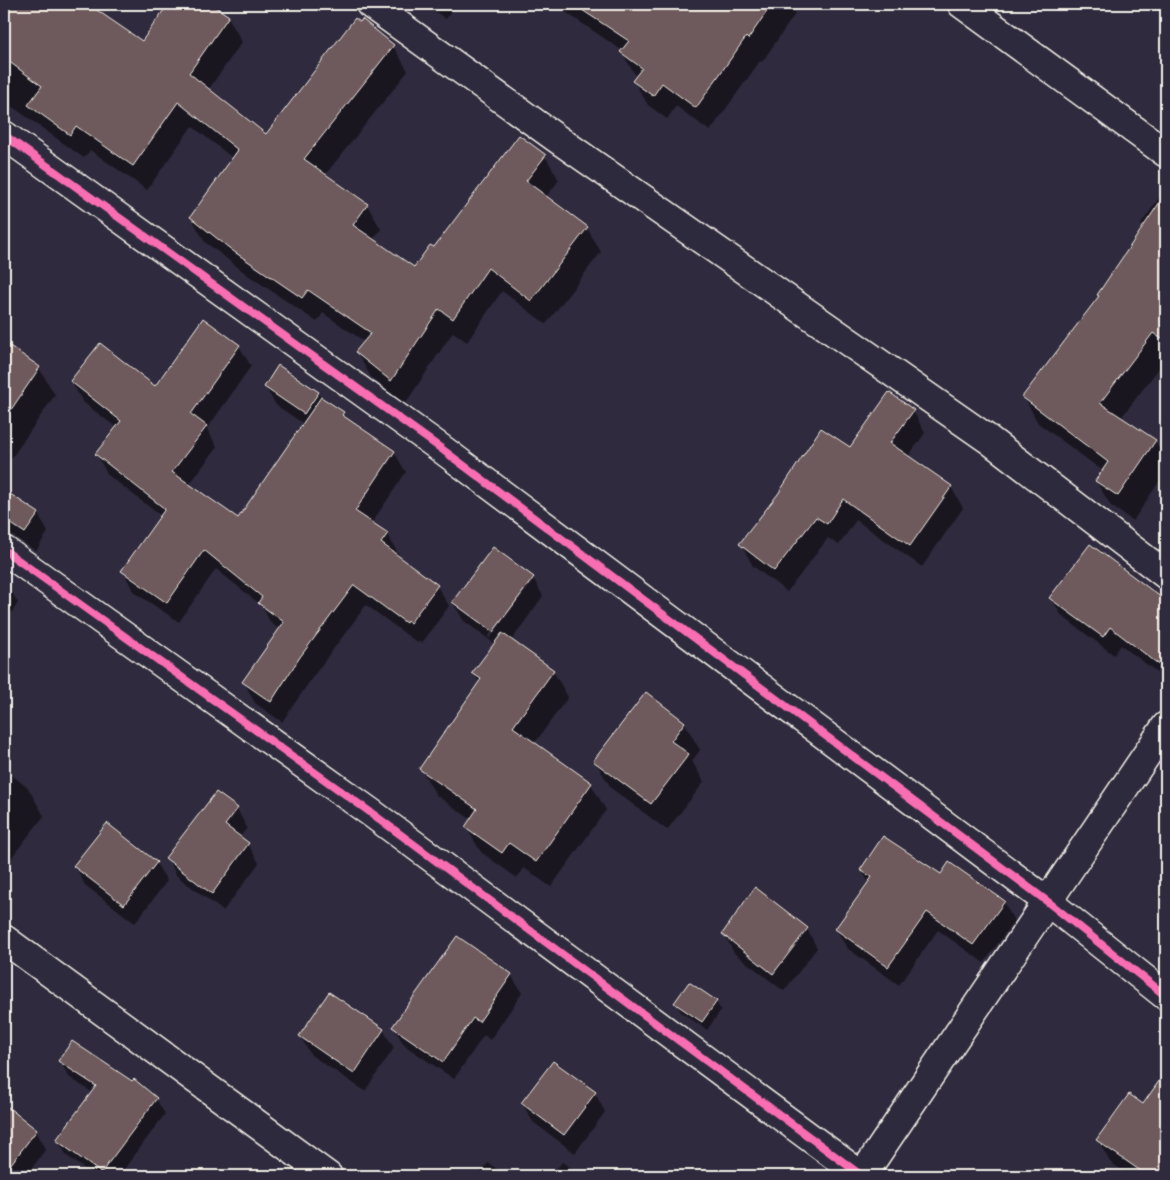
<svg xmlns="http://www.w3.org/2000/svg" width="1170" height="1180" font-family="'Architects Daughter',sans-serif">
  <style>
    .shadow { fill: #0007; fill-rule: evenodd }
    .building { fill: #6e5a5c; stroke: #f4f1e8 }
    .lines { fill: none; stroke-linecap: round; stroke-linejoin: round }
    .minor-casing { stroke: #f4f1e8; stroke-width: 31 }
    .minor { stroke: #2f2a3d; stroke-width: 28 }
    .cycleway-casing { stroke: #2f2a3d; stroke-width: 11 }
    .cycleway { stroke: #f96db3; stroke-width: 8 }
  </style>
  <rect width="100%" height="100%" fill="#2f2a3d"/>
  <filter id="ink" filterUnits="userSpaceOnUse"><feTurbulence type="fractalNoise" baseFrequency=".02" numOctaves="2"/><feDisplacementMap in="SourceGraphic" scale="10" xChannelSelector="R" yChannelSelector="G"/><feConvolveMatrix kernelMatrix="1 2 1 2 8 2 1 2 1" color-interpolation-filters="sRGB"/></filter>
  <g filter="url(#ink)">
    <!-- shadow -->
    <path class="shadow" d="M 4,4 L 103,4 L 97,12 L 142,43 L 170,4 L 209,4 L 228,17 L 242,42 L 208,90 L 266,136 L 362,21 L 393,46 L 408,71 L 325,175 L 367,205 L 381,229 L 373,240 L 415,269 L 434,249 L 545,156 L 559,180 L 546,197 L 587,228 L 601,252 L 546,324 L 502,291 L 467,342 L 453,332 L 405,404 L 371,377 L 357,353 L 365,342 L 323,313 L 317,322 L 248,275 L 205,242 L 191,217 L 234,159 L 192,126 L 147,190 L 90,150 L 84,158 L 10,105 L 4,113 Z
      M 424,4 L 456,4 L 446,19 Z
      M 558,4 L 789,4 L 795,14 L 762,62 L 760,61 L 710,131 L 676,106 L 667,119 L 648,105 L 634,81 L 636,76 L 622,53 L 623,51 L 561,9 Z
      M 1164,191 L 1166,192 L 1166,359 L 1121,418 L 1155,441 L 1166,461 L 1166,471 L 1133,521 L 1111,506 L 1096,481 L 1103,471 L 1038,423 L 1024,397 L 1099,297 L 1098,295 L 1144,228 L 1141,224 Z
      M 5,344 L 39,368 L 55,395 L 4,469 Z
      M 239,346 L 251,366 L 207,429 L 217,447 L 189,485 L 238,520 L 304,424 L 276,405 L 265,387 L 318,393 L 321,399 L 343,413 L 348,421 L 394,452 L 406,472 L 371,524 L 387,534 L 399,555 L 397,557 L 437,586 L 449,606 L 422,643 L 419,641 L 418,643 L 366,605 L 312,678 L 282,722 L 255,703 L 244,682 L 280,630 L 271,623 L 261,605 L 216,569 L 179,622 L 134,592 L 123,571 L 161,516 L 108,475 L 96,454 L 117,428 L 83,402 L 71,381 L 155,388 Z
      M 913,411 L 925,433 L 908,457 L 951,487 L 963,508 L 922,567 L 856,520 L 839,545 L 828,538 L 787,592 L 753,566 L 741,544 L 850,449 Z
      M 4,492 L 38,514 L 48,532 L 36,551 L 4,530 Z
      M 533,578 L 543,596 L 511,641 L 553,671 L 568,697 L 534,744 L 591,784 L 606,810 L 551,887 L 524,868 L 517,878 L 481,852 L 466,827 L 472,820 L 436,795 L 421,769 L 480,684 L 474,673 L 495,644 L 464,621 L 453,603 ZM 528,583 L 531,583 L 490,638 L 488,637 Z
      M 4,579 L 18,603 L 4,623 Z
      M 1162,593 L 1166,596 L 1166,679 L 1121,645 L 1114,655 L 1062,616 L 1051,598 L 1159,597 Z
      M 684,722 L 700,750 L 692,761 L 704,782 L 667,830 L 611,788 L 595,761 Z
      M 4,769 L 28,788 L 44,816 L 4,867 Z
      M 237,809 L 247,828 L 240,837 L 248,844 L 259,863 L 223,911 L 177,876 L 167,858 Z
      M 156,863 L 167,881 L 135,923 L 85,885 L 75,866 Z
      M 862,870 L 942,875 L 1004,902 L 1014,921 L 984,963 L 938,930 L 899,985 L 847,948 L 836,929 L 869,883 Z
      M 807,929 L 817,948 L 784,991 L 734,953 L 724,934 Z
      M 511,975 L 522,993 L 490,1040 L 484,1035 L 454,1079 L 404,1045 L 394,1027 Z
      M 716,1002 L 721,1010 L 707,1030 L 681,1012 L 676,1003 Z
      M 383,1030 L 394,1048 L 365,1091 L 311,1055 L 300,1036 Z
      M 60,1061 L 156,1099 L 165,1114 L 119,1176 L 94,1176 L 67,1156 L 58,1140 L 93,1093 L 69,1077 Z
      M 1166,1073 L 1166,1176 L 1130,1176 L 1110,1162 L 1098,1140 L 1144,1106 Z
      M 595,1093 L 605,1112 L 575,1153 L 533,1122 L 522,1103 Z
      M 4,1106 L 36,1131 L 46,1149 L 26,1176 L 4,1176 Z
      M 562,1162 L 583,1176 L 551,1176 Z
      M 488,1163 L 507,1176 L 478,1176 Z"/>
    <!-- building -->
    <path class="building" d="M 4,4 L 88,4 L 142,41 L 168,4 L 211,4 L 229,16 L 189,73 L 266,134 L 355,18 L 360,22 L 362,19 L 394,45 L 304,159 L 368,204 L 353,225 L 414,267 L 430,245 L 434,247 L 519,135 L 546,155 L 526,181 L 588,227 L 531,301 L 488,268 L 453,319 L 439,309 L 391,381 L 355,352 L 371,333 L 308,290 L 302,298 L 233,251 L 190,217 L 238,150 L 178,102 L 133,166 L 76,126 L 70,135 L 28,105 L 42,86 L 4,58 Z
      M 573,4 L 772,4 L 748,39 L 746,37 L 696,108 L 662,83 L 653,96 L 632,81 L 642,68 L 620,52 L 629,41 Z
      M 1166,193 L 1166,342 L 1153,333 L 1100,403 L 1156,440 L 1118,496 L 1095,481 L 1108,462 L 1022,397 L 1099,296 L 1097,295 Z
      M 203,318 L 240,345 L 191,414 L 207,426 L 172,472 L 238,518 L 321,397 L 344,412 L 342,415 L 395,451 L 355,511 L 388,533 L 381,543 L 438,585 L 410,623 L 407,621 L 406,623 L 354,585 L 300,657 L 271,702 L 242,682 L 284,622 L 258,603 L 262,597 L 204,550 L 167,603 L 121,571 L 165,509 L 95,454 L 121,421 L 70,381 L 100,343 L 155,386 Z
      M 4,342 L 40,367 L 4,420 Z
      M 278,365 L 319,392 L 304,414 L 264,387 Z
      M 889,392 L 914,410 L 890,443 L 952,486 L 910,546 L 843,499 L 827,524 L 816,517 L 774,571 L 739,544 L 778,494 L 821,428 L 850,447 Z
      M 4,490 L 39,513 L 25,533 L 4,519 Z
      M 1090,544 L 1166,601 L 1166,670 L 1110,627 L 1103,637 L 1049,598 Z
      M 493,547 L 534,577 L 493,632 L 452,602 Z
      M 502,633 L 554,670 L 513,727 L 592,783 L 536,862 L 509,843 L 502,853 L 465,827 L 477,809 L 419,769 L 481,679 L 472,673 Z
      M 646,692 L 685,722 L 671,741 L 689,754 L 651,804 L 593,761 Z
      M 216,792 L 238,808 L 225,825 L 249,843 L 212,894 L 165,858 Z
      M 107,823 L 157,862 L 124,905 L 73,866 Z
      M 883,836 L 941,874 L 949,862 L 1005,901 L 973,945 L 927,912 L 888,967 L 835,929 L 872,877 L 860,870 Z
      M 755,887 L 808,928 L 773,974 L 722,934 Z
      M 457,936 L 512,974 L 479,1022 L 473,1018 L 443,1062 L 392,1027 Z
      M 689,982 L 717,1001 L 702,1022 L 674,1003 Z
      M 329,992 L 384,1029 L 354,1074 L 299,1036 Z
      M 72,1041 L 132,1081 L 134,1079 L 157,1098 L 101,1173 L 56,1140 L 96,1086 L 58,1061 Z
      M 553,1061 L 596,1092 L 564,1135 L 521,1103 Z
      M 1166,1071 L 1166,1176 L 1148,1176 L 1096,1140 L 1129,1094 L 1143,1104 Z
      M 4,1104 L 37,1130 L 4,1173 Z"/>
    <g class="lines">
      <defs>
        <path id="minor" d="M 370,4 L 556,138 L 988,439 L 1166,575
          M 962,4 L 1166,153
          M 4,135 L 439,447 L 1048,902 L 1166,996
          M 4,550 L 370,812 L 862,1176
          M 4,939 L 328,1176
          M 862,1176 L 1166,726"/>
      </defs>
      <!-- minor casing -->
      <use href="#minor" class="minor-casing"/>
      <!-- minor -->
      <use href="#minor" class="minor"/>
      <defs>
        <path id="cycleway" d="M 4,135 L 439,447 L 1048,902 L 1166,996
          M 4,550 L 370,812 L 862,1176"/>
      </defs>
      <!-- cycleway casing -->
      <use href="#cycleway" class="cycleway-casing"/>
      <!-- cycleway -->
      <use href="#cycleway" class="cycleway"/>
    </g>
  </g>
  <!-- margin -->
  <rect width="1170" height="1180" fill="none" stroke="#2f2a3d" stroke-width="20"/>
  <rect x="10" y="10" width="1150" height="1160" fill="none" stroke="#f4f1e8" stroke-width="2" filter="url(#ink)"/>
</svg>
